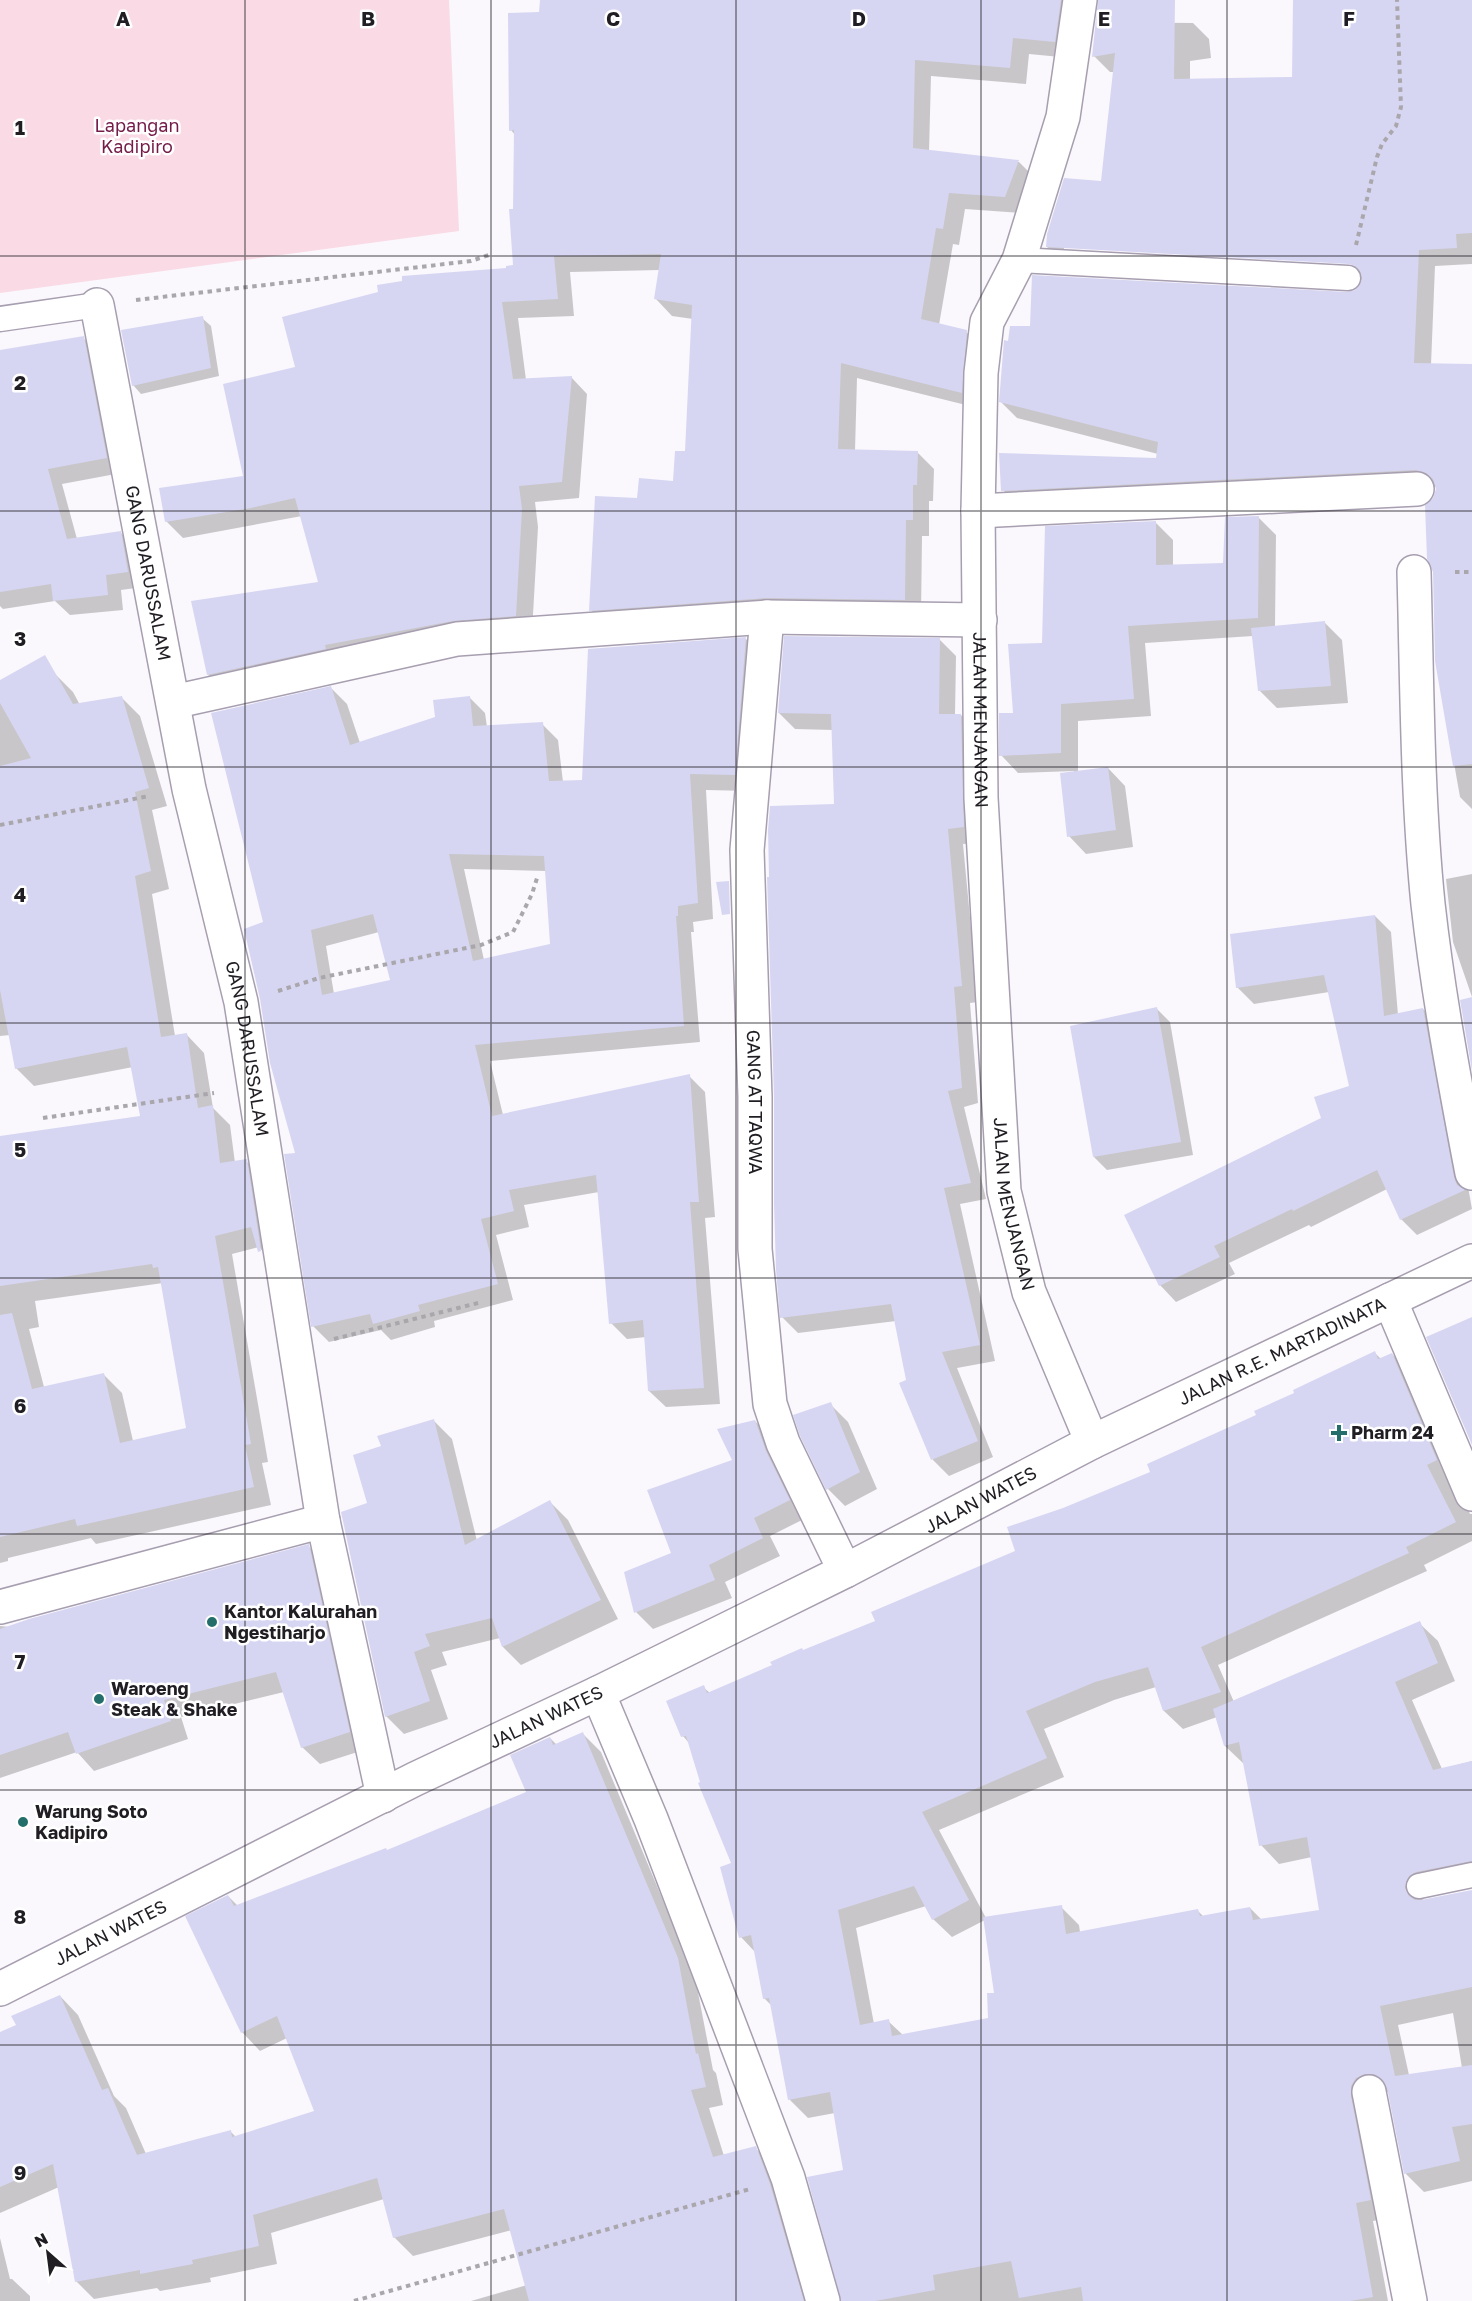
<svg xmlns="http://www.w3.org/2000/svg" width="1472" height="2301" font-family="'Golos Text',sans-serif">
  <style>
    .green { fill: #f9dae5 }
    .shadow { fill: #0003; fill-rule: evenodd }
    .building { fill: #d6d6f3; fill-rule: evenodd }
    .lines { fill: none; stroke-linecap: round; stroke-linejoin: round }
    .lane-casing { stroke: #a79eb0; stroke-width: 27 }
    .street-casing { stroke: #a79eb0; stroke-width: 36 }
    .primary-casing { stroke: #a79eb0; stroke-width: 36 }
    .path { stroke: #aaa7ac; stroke-width: 4; stroke-dasharray: 4.5 4.5; stroke-linecap: butt }
    .lane { stroke: #fff; stroke-width: 24 }
    .street { stroke: #fff; stroke-width: 33 }
    .primary { stroke: #fff; stroke-width: 33 }
    .grid { fill: none; stroke: #201d23; stroke-width: 1.5; stroke-opacity: 0.55 }
    .poi-dot { fill: #236e6b; stroke: #fff; stroke-width: 2 }
    .labels { text-anchor: middle; stroke-width: 5; stroke-linejoin: round; paint-order: stroke }
    .park-label { font-size: 18px; fill: #741b47; stroke: #fff }
    .street-label { font-size: 18px; fill: #201d23; stroke: #fff }
    .poi-label { font-size: 18px; font-weight: bold; fill: #201d23; stroke: #fff; text-anchor: start }
    .grid-label { font-size: 20px; text-anchor: middle; font-weight: bold; fill: #201d23; stroke: #fff; stroke-width: 5; stroke-linejoin: round; paint-order: stroke }
  </style>
  <rect width="100%" height="100%" fill="#faf8fc"/>
  <!-- green -->
  <path class="green" d="M 0,0 L 449,0 L 459,231 L 0,293 Z"/>
  <!-- shadow -->
  <path class="shadow" d="M 601,0 L 1086,0 L 1071,58 L 1029,54 L 1026,84 L 931,76 L 929,152 L 1019,162 L 1035,178 L 1021,213 L 965,209 L 959,245 L 953,244 L 939,325 L 966,332 L 983,348 L 978,408 L 857,378 L 855,451 L 918,453 L 934,469 L 933,501 L 929,501 L 929,536 L 922,536 L 921,616 L 607,627 L 591,610 L 638,500 L 674,482 L 686,453 L 693,319 L 672,316 L 656,299 L 660,270 L 570,272 L 574,316 L 518,318 L 526,380 L 571,377 L 587,394 L 579,498 L 535,502 L 538,527 L 532,632 L 225,691 L 208,675 L 320,583 L 302,516 L 183,538 L 166,521 L 245,477 L 296,368 L 515,267 L 515,135 L 511,130 L 590,12 Z
    M 1372,0 L 1472,0 L 1472,264 L 1435,266 L 1431,365 L 1472,366 L 1472,809 L 1460,797 L 1436,661 L 1435,499 L 1437,487 L 1020,507 L 1003,490 L 1158,459 L 1158,454 L 1017,418 L 1001,402 L 1009,343 L 1031,328 L 1347,294 L 1356,292 L 1364,280 L 1064,263 L 1047,247 L 1102,183 L 1114,72 L 1110,72 L 1094,56 L 1097,22 L 1193,23 L 1209,39 L 1211,58 L 1190,61 L 1190,80 L 1293,78 ZM 1064,247 L 1356,263 L 1356,266 L 1064,250 Z
    M 202,318 L 211,326 L 219,376 L 141,394 L 133,385 Z
    M 83,338 L 99,353 L 121,473 L 62,484 L 77,539 L 120,532 L 135,548 L 143,587 L 121,590 L 123,610 L 70,615 L 55,601 L 3,609 L 0,606 L 0,352 Z
    M 1258,517 L 1276,535 L 1275,627 L 1324,622 L 1342,640 L 1348,703 L 1277,708 L 1259,690 L 1253,636 L 1145,643 L 1151,716 L 1078,721 L 1078,772 L 1108,768 L 1125,786 L 1133,847 L 1086,854 L 1069,836 L 1074,771 L 1018,773 L 1001,755 L 1015,714 L 1043,645 L 1155,522 L 1173,540 L 1173,566 L 1225,565 Z
    M 746,639 L 762,655 L 750,791 L 706,790 L 713,919 L 693,922 L 694,932 L 691,932 L 700,1042 L 490,1061 L 503,1115 L 689,1076 L 705,1092 L 715,1217 L 705,1218 L 720,1404 L 666,1407 L 649,1391 L 646,1337 L 627,1339 L 611,1323 L 599,1192 L 524,1205 L 529,1227 L 496,1235 L 513,1300 L 434,1321 L 435,1327 L 391,1340 L 381,1330 L 329,1342 L 313,1326 L 297,1154 L 264,923 L 331,688 L 347,704 L 360,743 L 437,718 L 469,697 L 485,713 L 487,727 L 542,724 L 558,740 L 563,782 L 583,781 L 589,650 ZM 464,869 L 546,871 L 551,946 L 484,960 ZM 379,932 L 392,981 L 334,994 L 326,946 Z
    M 940,640 L 956,656 L 955,715 L 961,715 L 977,731 L 979,843 L 963,844 L 978,1002 L 970,1003 L 978,1103 L 964,1107 L 986,1199 L 960,1204 L 995,1361 L 957,1368 L 993,1457 L 949,1476 L 933,1460 L 901,1383 L 908,1381 L 896,1321 L 798,1333 L 782,1317 L 835,805 L 833,730 L 795,729 L 779,713 Z
    M 54,673 L 73,692 L 80,705 L 121,697 L 140,716 L 167,806 L 152,810 L 169,889 L 152,894 L 175,1036 L 186,1034 L 204,1053 L 213,1108 L 230,1125 L 235,1163 L 246,1161 L 265,1179 L 278,1269 L 259,1247 L 232,1254 L 268,1462 L 262,1463 L 271,1505 L 96,1544 L 91,1538 L 8,1558 L 8,1561 L 0,1563 L 0,1138 L 141,1117 L 133,1067 L 34,1086 L 16,1068 L 10,1035 L 0,1036 L 0,684 ZM 163,1283 L 187,1430 L 133,1441 L 122,1393 L 104,1375 L 44,1387 L 29,1329 L 39,1327 L 35,1301 Z
    M 1472,874 L 1472,997 L 1453,942 L 1446,879 Z
    M 1375,916 L 1391,932 L 1398,1015 L 1423,1009 L 1439,1026 L 1472,1209 L 1417,1235 L 1401,1219 L 1387,1189 L 1311,1227 L 1309,1225 L 1229,1263 L 1235,1274 L 1176,1302 L 1160,1285 L 1322,1119 L 1350,1087 L 1329,992 L 1254,1004 L 1237,987 Z
    M 1157,1009 L 1170,1022 L 1193,1155 L 1107,1170 L 1094,1157 Z
    M 1375,1353 L 1381,1359 L 1392,1354 L 1410,1373 L 1470,1514 L 1472,1514 L 1472,1541 L 1424,1565 L 1427,1571 L 1218,1665 L 1234,1702 L 1419,1623 L 1438,1641 L 1455,1681 L 1412,1700 L 1442,1769 L 1472,1761 L 1472,1882 L 1428,1893 L 1422,1901 L 1472,1891 L 1472,2181 L 1424,2192 L 1406,2174 L 1390,2092 L 1384,2092 L 1389,2218 L 1373,2221 L 1388,2301 L 842,2301 L 845,2171 L 835,2113 L 808,2118 L 790,2100 L 772,2006 L 764,1998 L 755,1952 L 741,1937 L 733,1864 L 702,1783 L 689,1743 L 683,1736 L 703,1687 L 710,1693 L 877,1622 L 1017,1552 L 1063,1509 L 1152,1473 ZM 1156,1687 L 1164,1711 L 1183,1729 L 1217,1717 L 1225,1746 L 1244,1764 L 1261,1845 L 1279,1864 L 1312,1857 L 1321,1911 L 1262,1920 L 1250,1908 L 1204,1917 L 1198,1911 L 1080,1932 L 1079,1925 L 1061,1907 L 986,1918 L 939,1830 L 1064,1777 L 1044,1729 L 1114,1700 ZM 926,1906 L 933,1919 L 952,1937 L 985,1920 L 996,1994 L 990,2019 L 903,2035 L 888,2021 L 874,2024 L 856,1928 ZM 1453,2013 L 1462,2068 L 1409,2075 L 1398,2025 Z
    M 830,1404 L 848,1422 L 877,1489 L 845,1506 L 828,1489 Z
    M 434,1421 L 452,1439 L 477,1541 L 550,1502 L 568,1520 L 618,1619 L 521,1665 L 503,1647 L 500,1638 L 442,1652 L 447,1665 L 431,1670 L 448,1719 L 404,1734 L 386,1716 L 369,1504 L 383,1447 Z
    M 755,1421 L 772,1439 L 806,1518 L 770,1536 L 780,1556 L 725,1582 L 732,1598 L 653,1629 L 636,1612 L 734,1461 Z
    M 308,1546 L 326,1563 L 367,1749 L 320,1764 L 302,1747 L 284,1692 L 181,1717 L 188,1739 L 94,1771 L 77,1752 L 0,1778 L 0,1626 L 10,1627 Z
    M 583,1734 L 601,1752 L 695,1977 L 713,2070 L 716,2073 L 723,2105 L 709,2108 L 724,2156 L 755,2148 L 774,2166 L 816,2301 L 471,2301 L 527,2285 L 512,2230 L 413,2256 L 394,2237 L 384,2199 L 271,2233 L 277,2264 L 210,2278 L 211,2282 L 160,2291 L 157,2288 L 94,2299 L 76,2281 L 59,2187 L 0,2213 L 0,2034 L 18,2026 L 60,1996 L 78,2015 L 114,2096 L 126,2108 L 146,2154 L 230,2131 L 236,2137 L 316,2112 L 287,2038 L 260,2051 L 242,2032 L 187,1917 L 228,1896 L 238,1906 L 387,1852 L 528,1793 L 550,1738 L 557,1745 Z
    M 0,2238 L 10,2279 L 12,2279 L 30,2296 L 30,2301 L 0,2301 Z"/>
  <!-- building -->
  <path class="building" d="M 540,0 L 1061,0 L 1055,42 L 1013,38 L 1010,68 L 915,60 L 913,148 L 1019,160 L 1005,197 L 949,193 L 943,229 L 936,228 L 921,319 L 967,330 L 962,393 L 841,363 L 838,449 L 918,451 L 917,485 L 913,485 L 913,520 L 906,520 L 905,600 L 766,598 L 589,611 L 595,496 L 637,498 L 639,478 L 673,481 L 675,451 L 685,451 L 692,305 L 654,299 L 661,254 L 554,256 L 558,299 L 502,302 L 513,379 L 572,376 L 562,482 L 519,486 L 522,509 L 516,616 L 453,621 L 325,645 L 326,649 L 207,675 L 191,601 L 318,582 L 295,498 L 251,508 L 165,522 L 159,488 L 243,476 L 223,384 L 295,367 L 282,317 L 378,292 L 377,285 L 402,281 L 402,276 L 506,268 L 506,266 L 513,265 L 509,209 L 513,209 L 514,130 L 509,131 L 508,13 L 539,12 Z
    M 1098,0 L 1175,0 L 1174,79 L 1292,77 L 1293,0 L 1472,0 L 1472,233 L 1456,234 L 1457,248 L 1419,250 L 1414,363 L 1472,364 L 1472,764 L 1453,766 L 1435,661 L 1433,572 L 1427,559 L 1425,505 L 1433,498 L 1436,489 L 1433,479 L 1426,473 L 1416,470 L 1001,491 L 999,453 L 1156,458 L 1158,442 L 999,402 L 1004,340 L 1008,341 L 1010,326 L 1030,326 L 1032,275 L 1347,292 L 1355,290 L 1362,279 L 1360,271 L 1355,266 L 1349,264 L 1046,247 L 1047,234 L 1064,178 L 1101,181 L 1115,53 L 1092,57 Z
    M 203,316 L 211,368 L 132,386 L 121,330 Z
    M 84,336 L 107,458 L 48,469 L 67,539 L 121,531 L 128,572 L 106,575 L 108,595 L 53,601 L 51,584 L 0,592 L 0,350 Z
    M 1259,516 L 1258,618 L 1128,626 L 1134,699 L 1061,704 L 1061,753 L 999,756 L 999,713 L 1013,713 L 1008,644 L 1042,643 L 1045,526 L 1156,521 L 1156,565 L 1223,563 L 1225,517 Z
    M 1325,621 L 1331,686 L 1258,691 L 1251,628 Z
    M 784,636 L 940,638 L 939,714 L 961,714 L 964,827 L 948,829 L 962,986 L 954,987 L 962,1088 L 948,1091 L 971,1183 L 944,1188 L 980,1345 L 942,1352 L 978,1441 L 931,1460 L 899,1383 L 906,1380 L 891,1304 L 780,1318 L 776,1270 L 774,1204 L 774,1096 L 767,877 L 769,877 L 768,830 L 770,806 L 834,804 L 831,714 L 778,713 Z
    M 746,637 L 735,775 L 690,774 L 698,903 L 678,906 L 678,916 L 676,916 L 684,1026 L 475,1045 L 492,1116 L 690,1074 L 699,1202 L 690,1202 L 704,1388 L 648,1391 L 643,1320 L 609,1324 L 596,1175 L 509,1190 L 514,1211 L 481,1219 L 498,1284 L 418,1305 L 420,1311 L 373,1324 L 370,1314 L 311,1327 L 284,1154 L 295,1153 L 270,1063 L 260,999 L 244,929 L 263,922 L 211,713 L 331,686 L 350,745 L 435,717 L 433,700 L 470,696 L 473,726 L 543,722 L 549,781 L 582,780 L 588,649 ZM 449,854 L 544,856 L 550,944 L 473,961 ZM 373,914 L 390,980 L 322,995 L 311,930 Z
    M 45,655 L 73,704 L 122,696 L 149,788 L 135,792 L 151,871 L 135,876 L 161,1037 L 187,1033 L 198,1108 L 213,1105 L 220,1163 L 247,1159 L 261,1251 L 258,1252 L 251,1227 L 215,1236 L 251,1444 L 245,1445 L 254,1487 L 77,1526 L 75,1519 L 0,1537 L 0,1315 L 12,1313 L 32,1389 L 104,1373 L 120,1443 L 186,1428 L 158,1267 L 153,1268 L 152,1264 L 0,1286 L 0,1136 L 140,1116 L 127,1047 L 15,1069 L 0,990 L 0,766 L 31,758 L 0,703 L 0,680 Z
    M 1108,767 L 1116,830 L 1067,837 L 1060,773 Z
    M 729,881 L 730,914 L 722,915 L 716,882 Z
    M 1375,915 L 1384,1016 L 1423,1008 L 1454,1177 L 1457,1185 L 1465,1190 L 1400,1220 L 1377,1170 L 1293,1211 L 1292,1209 L 1214,1246 L 1220,1257 L 1159,1286 L 1124,1215 L 1321,1118 L 1314,1097 L 1349,1086 L 1324,975 L 1236,988 L 1230,934 Z
    M 1472,997 L 1472,1071 L 1460,1000 Z
    M 1157,1007 L 1181,1142 L 1093,1157 L 1070,1026 Z
    M 1472,1317 L 1472,1445 L 1426,1337 Z
    M 1375,1351 L 1378,1359 L 1392,1353 L 1437,1460 L 1427,1465 L 1456,1522 L 1406,1547 L 1409,1553 L 1201,1647 L 1221,1692 L 1163,1711 L 1148,1667 L 1095,1682 L 1026,1711 L 1047,1758 L 922,1812 L 969,1900 L 932,1920 L 914,1886 L 838,1910 L 860,2025 L 889,2019 L 892,2036 L 988,2018 L 987,1993 L 994,1993 L 983,1917 L 1062,1905 L 1066,1934 L 1198,1909 L 1200,1916 L 1250,1907 L 1253,1920 L 1319,1910 L 1307,1837 L 1259,1846 L 1239,1742 L 1224,1746 L 1213,1709 L 1420,1621 L 1438,1663 L 1395,1682 L 1433,1770 L 1472,1761 L 1472,1861 L 1416,1872 L 1409,1876 L 1405,1888 L 1409,1896 L 1415,1900 L 1421,1900 L 1472,1890 L 1472,1987 L 1380,2006 L 1395,2076 L 1472,2065 L 1472,2124 L 1452,2127 L 1460,2161 L 1404,2174 L 1387,2088 L 1383,2080 L 1374,2074 L 1365,2074 L 1356,2078 L 1351,2086 L 1351,2096 L 1371,2200 L 1356,2203 L 1373,2297 L 1350,2301 L 1083,2301 L 1081,2287 L 1019,2298 L 1011,2261 L 933,2275 L 935,2290 L 875,2301 L 841,2301 L 807,2177 L 843,2170 L 830,2092 L 788,2100 L 769,1998 L 763,1999 L 751,1935 L 739,1938 L 720,1867 L 731,1863 L 698,1783 L 700,1782 L 686,1736 L 681,1737 L 666,1701 L 704,1685 L 707,1693 L 772,1665 L 770,1662 L 802,1648 L 803,1650 L 875,1621 L 871,1612 L 1015,1551 L 1007,1527 L 1063,1508 L 1150,1472 L 1147,1464 L 1256,1415 L 1254,1411 L 1294,1393 L 1293,1390 Z
    M 831,1402 L 860,1472 L 826,1490 L 800,1436 L 793,1415 Z
    M 434,1419 L 465,1545 L 550,1500 L 601,1600 L 502,1647 L 492,1618 L 425,1634 L 430,1646 L 414,1652 L 430,1701 L 385,1717 L 341,1512 L 367,1503 L 353,1455 L 381,1446 L 377,1436 Z
    M 755,1420 L 766,1451 L 790,1500 L 754,1518 L 763,1538 L 709,1565 L 715,1580 L 634,1613 L 624,1572 L 671,1553 L 647,1490 L 732,1460 L 717,1429 Z
    M 309,1544 L 350,1732 L 301,1748 L 276,1672 L 164,1700 L 171,1721 L 76,1754 L 68,1732 L 0,1755 L 0,1629 L 29,1619 Z
    M 583,1732 L 678,1958 L 696,2054 L 698,2053 L 706,2087 L 691,2090 L 713,2157 L 756,2146 L 770,2184 L 804,2301 L 529,2301 L 504,2209 L 393,2238 L 377,2178 L 253,2215 L 259,2246 L 192,2260 L 193,2264 L 140,2274 L 140,2270 L 75,2282 L 53,2164 L 0,2187 L 0,2032 L 16,2025 L 11,2016 L 60,1995 L 102,2090 L 108,2088 L 137,2155 L 231,2130 L 232,2137 L 314,2111 L 277,2016 L 241,2033 L 185,1916 L 228,1895 L 234,1906 L 386,1848 L 387,1850 L 526,1792 L 510,1755 L 550,1737 L 553,1745 Z"/>
  <g class="lines">
    <defs>
      <path id="lane" d="M 1019,260 L 1348,278
        M 0,319 L 97,305
        M 1419,1886 L 1472,1875"/>
      <g id="street">
        <path id="s1" d="M 1080,0 L 1063,117 L 1019,260 L 987,322 L 981,373 L 978,511 L 981,798 L 1004,1191 L 1029,1292 L 1092,1442"/>
        <path id="s2" d="M 97,305 L 189,789 L 241,1002 L 323,1521 L 383,1796"/>
        <path d="M 978,511 L 1417,489"/>
        <path d="M 1414,572 C 1417,682 1417,794 1428,904 C 1438,994 1455,1084 1472,1173"/>
        <path id="s3" d="M 767,617 L 747,850 L 755,1097 L 755,1249 L 770,1404 L 783,1443 L 845,1571"/>
        <path d="M 173,702 L 457,639 L 767,617 L 980,620"/>
        <path d="M 1390,1300 L 1472,1494"/>
        <path d="M 0,1607 L 323,1521"/>
        <path d="M 598,1693 L 651,1819 L 788,2178 L 823,2301"/>
        <path d="M 1369,2092 L 1410,2301"/>
      </g>
      <g id="primary">
        <path id="s4" d="M 0,1989 L 415,1779 L 598,1693 L 845,1571 L 1092,1442 L 1472,1261"/>
      </g>
    </defs>
    <!-- lane casing -->
    <use href="#lane" class="lane-casing"/>
    <!-- street casing -->
    <use href="#street" class="street-casing"/>
    <!-- primary casing -->
    <use href="#primary" class="primary-casing"/>
    <!-- path -->
    <path class="path" d="M 1356,245 L 1377,157 L 1382,144 L 1396,126 L 1401,107 L 1397,0
      M 136,300 L 471,261 L 492,254
      M 1455,572 L 1472,572
      M 0,825 L 149,796
      M 278,991 L 319,978 L 481,945 L 513,932 L 532,894 L 538,875
      M 43,1118 L 214,1093
      M 334,1339 L 482,1302
      M 354,2301 L 750,2189"/>
    <!-- lane -->
    <use href="#lane" class="lane"/>
    <!-- street -->
    <use href="#street" class="street"/>
    <!-- primary -->
    <use href="#primary" class="primary"/>
  </g>
  <!-- grid -->
  <path class="grid" d="M 245,0 L 245,2301M 491,0 L 491,2301M 736,0 L 736,2301M 981,0 L 981,2301M 1227,0 L 1227,2301M 0,256 L 1472,256M 0,511 L 1472,511M 0,767 L 1472,767M 0,1023 L 1472,1023M 0,1278 L 1472,1278M 0,1534 L 1472,1534M 0,1790 L 1472,1790M 0,2045 L 1472,2045"/>
  <!-- markers -->
  <g class="poi-dot">
    <path d="M1336 1424h6v6h6v6h-6v6h-6v-6h-6v-6h6z"/>
    <circle cx="212" cy="1622" r="6"/>
    <circle cx="99" cy="1699" r="6"/>
    <circle cx="23" cy="1822" r="6"/>
  </g>
  <g class="labels">
    <!-- park labels -->
    <g class="park-label">
      <text x="137" y="132">Lapangan<tspan x="137" dy="21">Kadipiro</tspan></text>
    </g>
    <!-- street labels -->
    <g class="street-label">
      <text dy="6" stroke="none"><textPath href="#s2" startOffset="273">GANG DARUSSALAM</textPath></text>
      <text dy="6" stroke="none"><textPath href="#s1" startOffset="736">JALAN MENJANGAN</textPath></text>
      <text dy="6" stroke="none"><textPath href="#s2" startOffset="759">GANG DARUSSALAM</textPath></text>
      <text dy="6" stroke="none"><textPath href="#s3" startOffset="486">GANG AT TAQWA</textPath></text>
      <text dy="6" stroke="none"><textPath href="#s1" startOffset="1222">JALAN MENJANGAN</textPath></text>
      <text dy="6" stroke="none"><textPath href="#s4" startOffset="1432">JALAN R.E. MARTADINATA</textPath></text>
      <text dy="6" stroke="none"><textPath href="#s4" startOffset="1096">JALAN WATES</textPath></text>
      <text dy="6" stroke="none"><textPath href="#s4" startOffset="610">JALAN WATES</textPath></text>
      <text dy="6" stroke="none"><textPath href="#s4" startOffset="124">JALAN WATES</textPath></text>
    </g>
    <!-- poi labels -->
    <g class="poi-label">
      <text x="1351" y="1439">Pharm 24</text>
      <text x="224" y="1618">Kantor Kalurahan<tspan x="224" dy="21">Ngestiharjo</tspan></text>
      <text x="111" y="1695">Waroeng<tspan x="111" dy="21">Steak &amp; Shake</tspan></text>
      <text x="35" y="1818">Warung Soto<tspan x="35" dy="21">Kadipiro</tspan></text>
    </g>
  </g>
  <g class="grid-label">
    <text x="123" y="26">A</text>
    <text x="368" y="26">B</text>
    <text x="613" y="26">C</text>
    <text x="859" y="26">D</text>
    <text x="1104" y="26">E</text>
    <text x="1349" y="26">F</text>
    <text x="20" y="135">1</text>
    <text x="20" y="390">2</text>
    <text x="20" y="646">3</text>
    <text x="20" y="902">4</text>
    <text x="20" y="1157">5</text>
    <text x="20" y="1413">6</text>
    <text x="20" y="1669">7</text>
    <text x="20" y="1924">8</text>
    <text x="20" y="2180">9</text>
  </g>
  <!-- north arrow -->
  <g transform="translate(48 2253) rotate(332)" stroke="#ffffff" stroke-width="4.5" paint-order="stroke">
  <path d="M0-4.5L10 22L0 15L-10 22Z" fill="#201d23"/>
  <text y="-9" font-size="16" font-weight="bold" text-anchor="middle" fill="#201d23">N</text>
  </g>
</svg>
